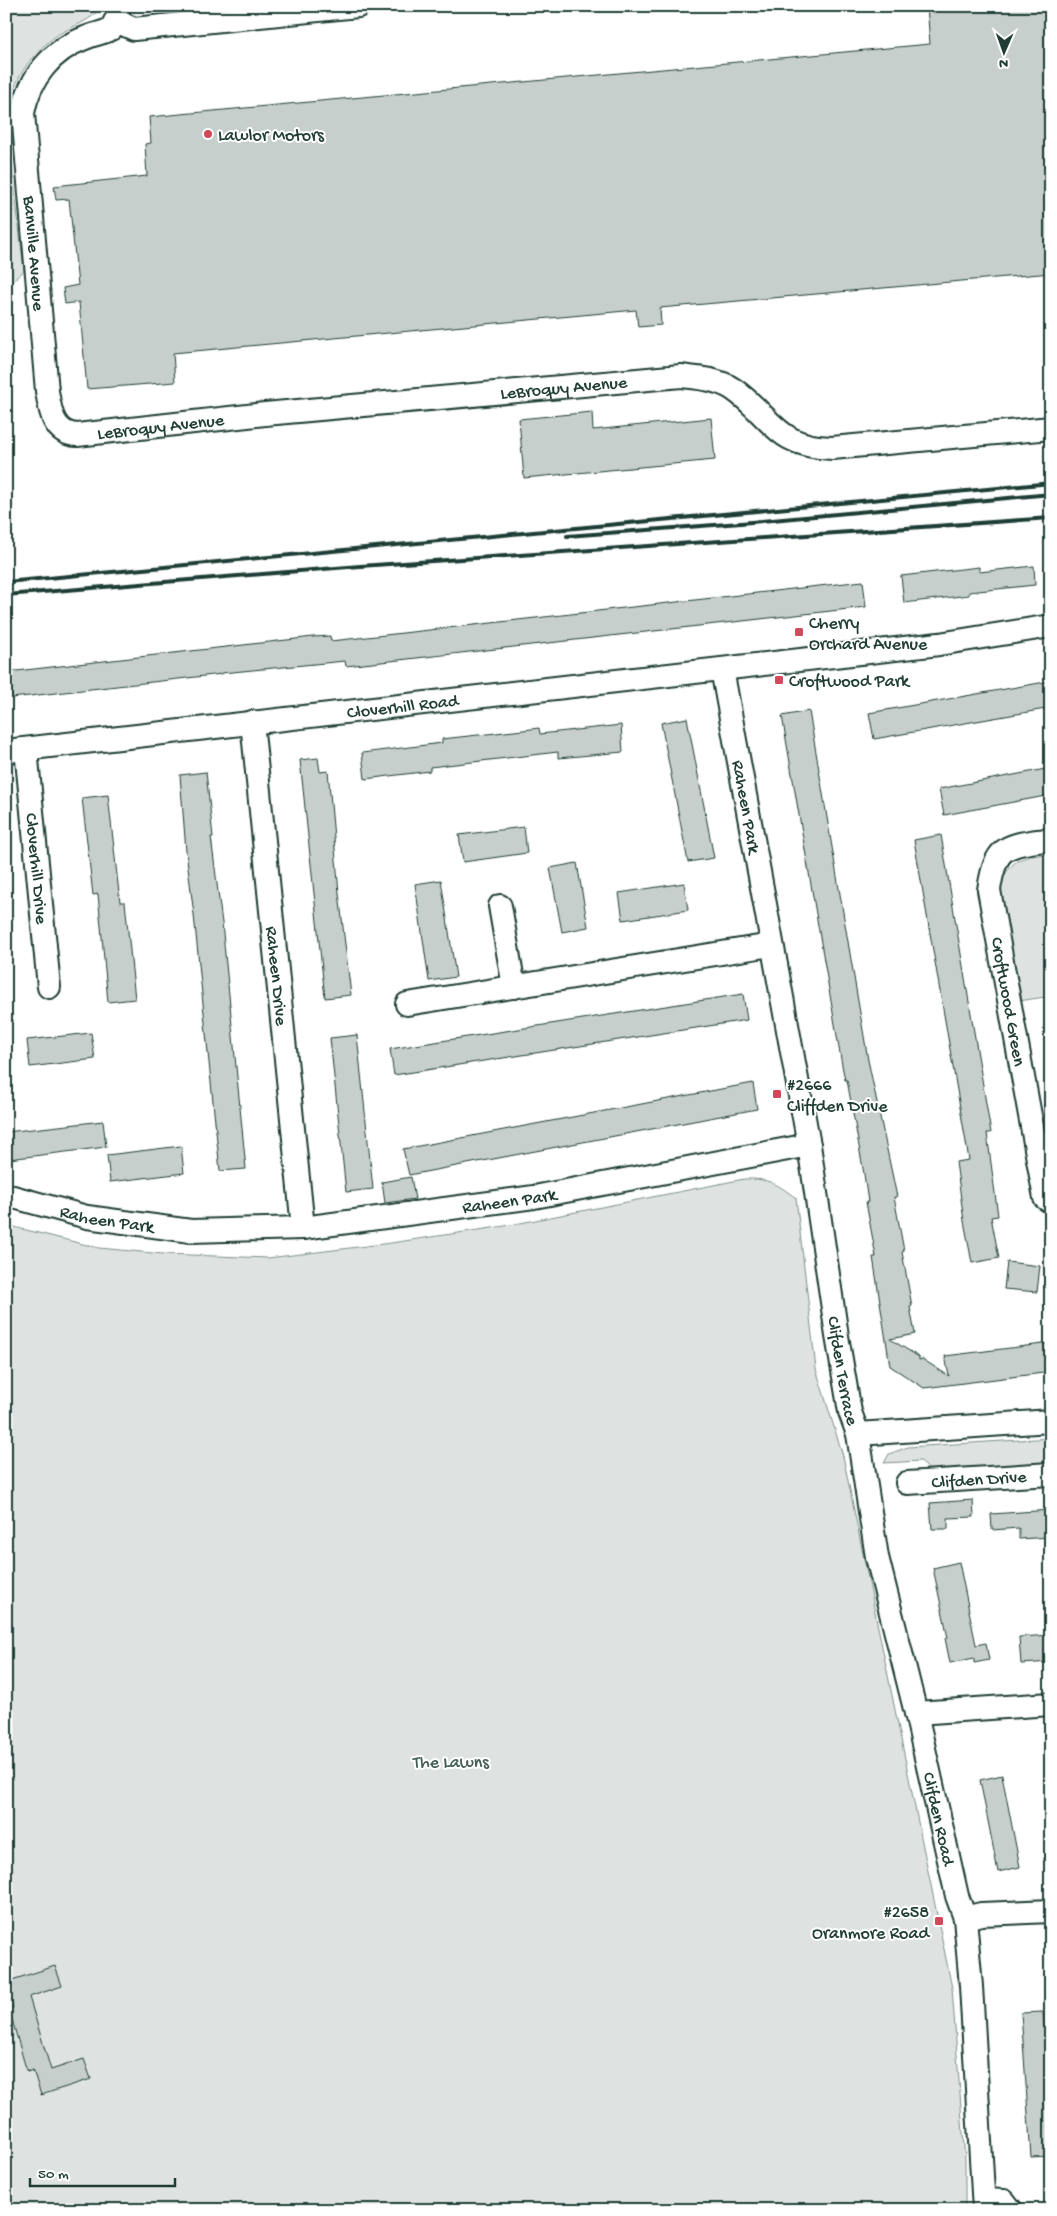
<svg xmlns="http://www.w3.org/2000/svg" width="1057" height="2216" font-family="'Gochi Hand',sans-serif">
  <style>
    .green { fill: #dee3e2; stroke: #7e908b }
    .building { fill: #c7cfcc; stroke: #1f3d34 }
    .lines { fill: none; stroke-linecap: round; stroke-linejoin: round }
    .minor-casing { stroke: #1f3d34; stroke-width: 26 }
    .minor { stroke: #fff; stroke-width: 22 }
    .rail { stroke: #1f3d34; stroke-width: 4 }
    .poi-dot { fill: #d1495b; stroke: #fff; stroke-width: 2 }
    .labels { text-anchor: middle; stroke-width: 4; stroke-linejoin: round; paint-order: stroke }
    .poi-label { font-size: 18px; fill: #1f3d34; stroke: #fff; text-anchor: start }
    .street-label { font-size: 18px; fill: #1f3d34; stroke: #fff }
    .park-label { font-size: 18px; fill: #455e57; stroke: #fff }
  </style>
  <rect width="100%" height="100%" fill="#fff"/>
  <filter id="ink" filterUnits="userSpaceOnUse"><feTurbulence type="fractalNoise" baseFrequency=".02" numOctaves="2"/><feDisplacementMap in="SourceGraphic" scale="10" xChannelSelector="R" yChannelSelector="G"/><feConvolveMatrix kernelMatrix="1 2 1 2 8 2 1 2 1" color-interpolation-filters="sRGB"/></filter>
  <g filter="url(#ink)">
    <!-- green -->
    <path class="green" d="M 6,6 L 100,6 C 98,19 67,28 56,36 C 27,57 10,85 7,121 L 24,271 L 6,286 Z
      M 1051,853 L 1051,996 L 1019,1001 L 1000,884 C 1013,856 1022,858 1051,853 Z
      M 744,1179 C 769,1178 777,1184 796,1198 L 816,1369 L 843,1456 L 952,1988 L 965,2160 L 965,2210 L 6,2210 L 6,1225 L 99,1248 L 163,1254 L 268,1258 L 391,1243 L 505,1226 Z
      M 1051,1438 L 1051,1463 L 930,1471 L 921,1461 L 884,1463 L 889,1454 L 908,1447 Z"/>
    <!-- building -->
    <path class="building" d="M 927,6 L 1051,6 L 1051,273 L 660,308 L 661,325 L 638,327 L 636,310 L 173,353 L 175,382 L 87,389 L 79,302 L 65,304 L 63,288 L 78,285 L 69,199 L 56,200 L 54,186 L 147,176 L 145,144 L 151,143 L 149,117 L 930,44 Z
      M 592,412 L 593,430 L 711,418 L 715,460 L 524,478 L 519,419 Z
      M 1034,566 L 1035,585 L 969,592 L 969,595 L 904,603 L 901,576 L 979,567 L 979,572 Z
      M 863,581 L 866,607 L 346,666 L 345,661 L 222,673 L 222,674 L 12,698 L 8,672 L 313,637 L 330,636 L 331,641 L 394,634 Z
      M 1051,681 L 1051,708 L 874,739 L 869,713 Z
      M 809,711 L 868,1060 L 897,1197 L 894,1197 L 904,1251 L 902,1252 L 912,1306 L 910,1307 L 915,1334 L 890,1339 L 919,1357 L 919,1360 L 922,1359 L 949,1376 L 945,1356 L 1051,1343 L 1051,1372 L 924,1388 L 890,1366 L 873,1257 L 876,1257 L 866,1202 L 868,1202 L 864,1174 L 847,1080 L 845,1080 L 842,1065 L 782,716 Z
      M 687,718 L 714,858 L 688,862 L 661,723 Z
      M 621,725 L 623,752 L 558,758 L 558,752 L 430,767 L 430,771 L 365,779 L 362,753 L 442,743 L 442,739 L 523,730 L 539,728 L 540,734 Z
      M 318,758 L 320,772 L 328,771 L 339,893 L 351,995 L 325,998 L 300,760 Z
      M 1051,768 L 1051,795 L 944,815 L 939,789 Z
      M 206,772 L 213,837 L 211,837 L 222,923 L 246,1169 L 220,1171 L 194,915 L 186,851 L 180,775 Z
      M 108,795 L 120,902 L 125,902 L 135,999 L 108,1002 L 98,894 L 93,895 L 82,798 Z
      M 524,827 L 527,853 L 463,862 L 459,835 Z
      M 941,835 L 991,1133 L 987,1133 L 998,1216 L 991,1217 L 999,1258 L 972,1263 L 964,1221 L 956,1162 L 969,1160 L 914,840 Z
      M 577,863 L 588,927 L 562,932 L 550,868 Z
      M 441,880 L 456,977 L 429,981 L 415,884 Z
      M 684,883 L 688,910 L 623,920 L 619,893 Z
      M 743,994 L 747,1020 L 394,1075 L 390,1049 Z
      M 91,1033 L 95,1059 L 30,1067 L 27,1040 Z
      M 357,1035 L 373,1189 L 346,1192 L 330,1038 Z
      M 753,1083 L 757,1109 L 409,1175 L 403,1149 Z
      M 103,1121 L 106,1147 L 9,1159 L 6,1132 Z
      M 181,1146 L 184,1173 L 110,1182 L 107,1155 Z
      M 411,1177 L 415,1199 L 385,1203 L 382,1182 Z
      M 1007,1262 L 1040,1266 L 1037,1292 L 1004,1289 Z
      M 973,1500 L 974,1517 L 948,1518 L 948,1529 L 932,1529 L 930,1503 Z
      M 1051,1510 L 1051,1537 L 1019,1539 L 1019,1528 L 992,1530 L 991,1514 Z
      M 959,1562 L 976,1645 L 986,1643 L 989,1660 L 974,1663 L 974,1658 L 950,1663 L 945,1638 L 948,1638 L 933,1568 Z
      M 1051,1635 L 1051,1662 L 1021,1664 L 1019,1637 Z
      M 1002,1775 L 1020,1867 L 998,1872 L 980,1780 Z
      M 55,1966 L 62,1986 L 29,1997 L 51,2070 L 84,2059 L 91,2079 L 41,2095 L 33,2070 L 27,2072 L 9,2009 L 13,2008 L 6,1982 Z
      M 1043,2012 L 1051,2118 L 1051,2156 L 1031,2157 L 1021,2013 Z"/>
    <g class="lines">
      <defs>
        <g id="minor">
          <path id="s1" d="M 118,6 L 118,16 L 111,29 C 103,33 94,34 85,38 C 52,50 29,78 23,113 L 47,391 C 50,410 53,434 77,435 L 265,414 L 681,376 C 699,378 717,379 733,389 C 772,416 775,447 832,448 L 1051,428"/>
          <path d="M 116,21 L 134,29 L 358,6"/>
          <path id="s2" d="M 722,669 L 809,1145 L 837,1336 L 850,1412 L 858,1434 L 877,1557 L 916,1713 L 957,1896 L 965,1918 L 971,1986 L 984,2210"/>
          <path id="s3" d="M 252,722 L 303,1228"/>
          <path id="s4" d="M 26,749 L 49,987"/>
          <path id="s5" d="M 6,751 L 939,644 L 1051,626"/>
          <path id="s6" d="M 1051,839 C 1008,846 996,842 989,890 L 1045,1198 L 1051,1202"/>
          <path d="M 500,906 L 514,987"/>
          <path d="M 407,1004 L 771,945"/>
          <path id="s7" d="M 6,1195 L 87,1217 L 191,1231 L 303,1228 L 534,1197 L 809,1145"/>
          <path d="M 858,1434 L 1051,1421"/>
          <path id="s8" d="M 907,1483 L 1051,1474"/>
          <path d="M 916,1713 L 1051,1704"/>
          <path d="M 965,1918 L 981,1914 L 1051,1911"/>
          <path d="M 984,2200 L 1004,2201 L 1011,2210"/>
        </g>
      </defs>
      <!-- minor casing -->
      <use href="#minor" class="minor-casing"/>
      <!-- minor -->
      <use href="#minor" class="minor"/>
      <!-- rail -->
      <path class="rail" d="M 567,536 L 741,523 L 1051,494
        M 6,582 L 1051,483
        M 6,595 L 360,566 L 1051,518"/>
    </g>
  </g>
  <!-- markers -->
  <g class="poi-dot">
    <circle cx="208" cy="134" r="5"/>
    <rect x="794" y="627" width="10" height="10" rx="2.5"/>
    <rect x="774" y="675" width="10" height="10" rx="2.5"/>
    <rect x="772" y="1089" width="10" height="10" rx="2.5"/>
    <rect x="934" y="1916" width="10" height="10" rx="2.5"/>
  </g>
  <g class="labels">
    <!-- poi labels -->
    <g class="poi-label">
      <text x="218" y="140">Lawlor Motors</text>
      <text x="809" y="628">Cherry<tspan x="809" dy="21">Orchard Avenue</tspan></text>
      <text x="789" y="686">Croftwood Park</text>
      <text x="787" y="1090">#2666<tspan x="787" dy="21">Cliffden Drive</tspan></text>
      <text x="929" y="1917" text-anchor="end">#2658<tspan x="929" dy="21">Oranmore Road</tspan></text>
    </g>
    <!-- street labels -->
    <g class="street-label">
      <text dy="6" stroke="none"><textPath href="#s1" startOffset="295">Banville Avenue</textPath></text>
      <text dy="6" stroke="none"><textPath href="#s1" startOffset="981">LeBroquy Avenue</textPath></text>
      <text dy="6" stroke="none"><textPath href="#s1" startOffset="576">LeBroquy Avenue</textPath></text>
      <text dy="6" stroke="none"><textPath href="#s5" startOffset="399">Cloverhill Road</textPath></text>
      <text dy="6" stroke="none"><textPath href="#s2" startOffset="140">Raheen Park</textPath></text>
      <text dy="6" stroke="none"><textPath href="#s4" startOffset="120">Cloverhill Drive</textPath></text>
      <text dy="6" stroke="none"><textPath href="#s3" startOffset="255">Raheen Drive</textPath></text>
      <text dy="6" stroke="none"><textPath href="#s6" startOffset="205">Croftwood Green</textPath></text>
      <text dy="6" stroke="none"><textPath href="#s7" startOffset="509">Raheen Park</textPath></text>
      <text dy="6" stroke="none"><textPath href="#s7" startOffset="104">Raheen Park</textPath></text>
      <text dy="6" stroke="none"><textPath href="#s2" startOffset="712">Clifden Terrace</textPath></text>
      <text dy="6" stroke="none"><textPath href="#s8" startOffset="72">Clifden Drive</textPath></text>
      <text dy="6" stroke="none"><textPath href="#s2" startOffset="1171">Clifden Road</textPath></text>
    </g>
    <!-- park labels -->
    <g class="park-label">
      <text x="451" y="1767">The Lawns</text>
    </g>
  </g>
  <!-- margin -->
  <rect width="1057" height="2216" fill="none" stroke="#fff" stroke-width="25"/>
  <rect x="12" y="12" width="1032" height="2191" fill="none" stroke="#1f3d34" stroke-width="2" filter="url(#ink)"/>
  <!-- north arrow -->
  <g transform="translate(1004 52) rotate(182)" stroke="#ffffff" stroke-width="4" paint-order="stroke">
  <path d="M0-4L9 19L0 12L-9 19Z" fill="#1f3d34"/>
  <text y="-8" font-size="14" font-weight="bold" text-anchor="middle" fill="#1f3d34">N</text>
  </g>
  <!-- scale -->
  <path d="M30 2178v8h145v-8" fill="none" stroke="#1f3d34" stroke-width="2.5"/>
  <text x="38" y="2178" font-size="15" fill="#1f3d34" stroke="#ffffff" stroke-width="4" paint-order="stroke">50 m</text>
</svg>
